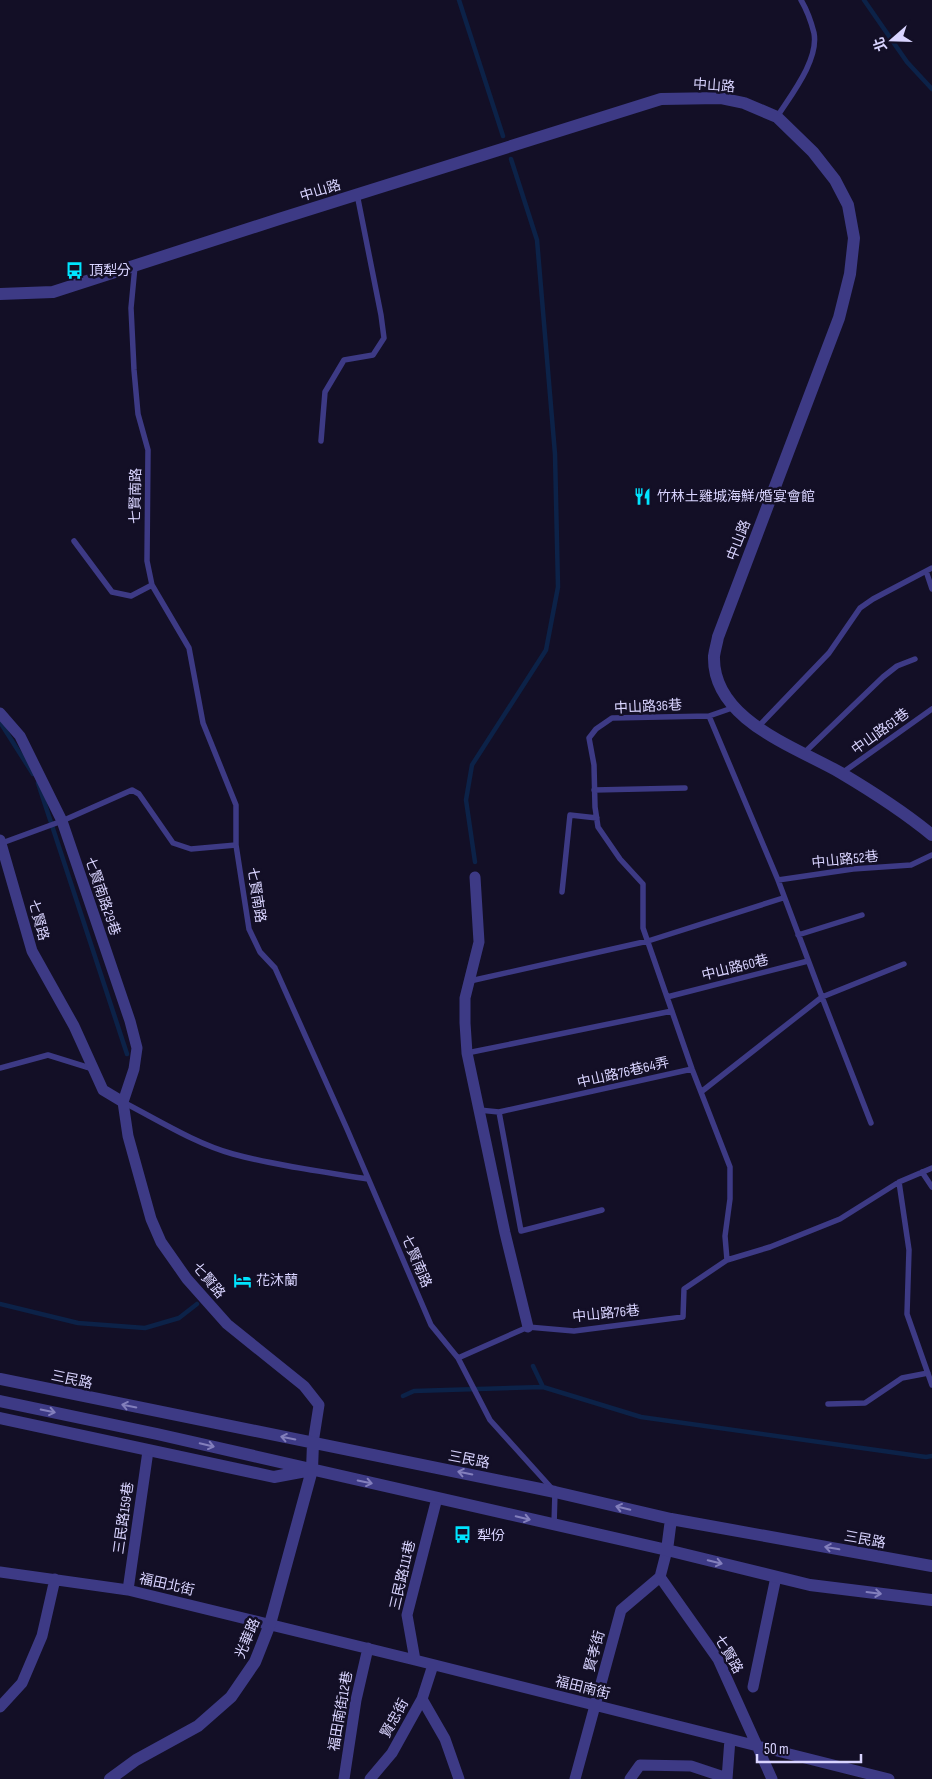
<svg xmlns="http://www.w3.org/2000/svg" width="932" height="1779" font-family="'Sofia Sans Condensed','Noto Sans TC',sans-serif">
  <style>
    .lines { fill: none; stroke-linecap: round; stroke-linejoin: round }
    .stream { stroke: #0c2248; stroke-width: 4.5 }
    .service { stroke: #3d3a85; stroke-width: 5.5 }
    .minor { stroke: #3d3a85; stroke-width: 11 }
    .tertiary { stroke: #3d3a85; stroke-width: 12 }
    .oneway { stroke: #837fbc }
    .labels { text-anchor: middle; stroke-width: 5; stroke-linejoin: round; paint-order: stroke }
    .street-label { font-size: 14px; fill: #d9d4ff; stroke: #130f26 }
    .poi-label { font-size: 14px; fill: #d9d4ff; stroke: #130f26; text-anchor: start }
  </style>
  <rect width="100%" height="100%" fill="#130f26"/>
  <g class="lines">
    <!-- stream -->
    <path class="stream" d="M 459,0 L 503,136
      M 864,0 L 907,62 L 932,89
      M 0,722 L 33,774
      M 38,783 L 127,1054
      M 475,862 L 466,800 L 472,765 L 546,650 L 558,587 L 555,454 L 537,240 L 511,159
      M 0,1304 L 78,1323 L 145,1328 L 179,1318 L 197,1304
      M 533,1366 L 543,1387 L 641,1417 L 926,1457 L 932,1456
      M 403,1396 L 414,1391 L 543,1387"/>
    <!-- service -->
    <path class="service" d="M 777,117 C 791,95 819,60 814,33 C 811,21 807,10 801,0
      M 135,266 L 131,308 L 134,370 L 138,414 L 148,450 L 147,561 L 152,585 L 189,648 L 203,723 L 236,805 L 236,845 L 249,929 L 260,952 L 275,968 L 347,1129 L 431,1325 L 458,1358 L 490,1420 L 555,1492 L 554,1525
      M 321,441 L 325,392 L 344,360 L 373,355 L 384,338 L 381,315 L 357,194
      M 74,541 L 112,592 L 131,596 L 152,585
      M 926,571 L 932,589
      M 709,716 L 735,707
      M 757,728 L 829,653 L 860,608 L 873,599 L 932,568
      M 804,753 L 883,677 L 897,666 L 915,659
      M 842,773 L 932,709
      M 594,790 L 685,788
      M 2,843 L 62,821 L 132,790 L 139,794 L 173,843 L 191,849 L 236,845
      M 778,880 L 853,869 L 911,865 L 932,855
      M 562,892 L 570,815 L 597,818
      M 798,935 L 862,915
      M 904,964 L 822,997 L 778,880 L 709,716 L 612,718 L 596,729 L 589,738 L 594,765 L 595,807 L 598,827 L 620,859 L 643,884 L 643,928 L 692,1069 L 730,1167 L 730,1199 L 725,1236 L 727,1260 L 770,1247 L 840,1219 L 899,1182 L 932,1168
      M 470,981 L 648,941 L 783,898
      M 667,997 L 808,961
      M 467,1053 L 672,1011
      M 0,1068 L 48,1055 L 93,1069
      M 701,1092 L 822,997 L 871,1123
      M 123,1102 C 158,1120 196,1144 233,1154 C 277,1166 324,1172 368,1179
      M 479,1110 L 499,1112 L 692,1069
      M 499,1112 L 521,1231 L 602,1210
      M 922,1172 L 932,1187
      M 899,1182 L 909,1250 L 907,1314 L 932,1385
      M 458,1358 L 528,1327 L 574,1331 L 683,1317 L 684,1289 L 727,1260
      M 828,1404 L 865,1403 L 902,1378 L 928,1373"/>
    <!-- minor -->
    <path class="minor" d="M 0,713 L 20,736 L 62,821 L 130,1021 L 137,1048 L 134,1069 L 123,1102 L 128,1136 L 151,1219 L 161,1242 L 187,1279 L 227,1324 L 304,1386 L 319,1405 L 313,1443
      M 0,840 L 32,951 L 74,1026 L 103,1090 L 123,1102
      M 475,877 L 479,942 L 465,998 L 465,1023 L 467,1053 L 505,1233 L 528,1327
      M 0,1572 L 128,1590 L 415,1660 L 889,1779
      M 660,1577 L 718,1659 L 772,1779
      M 660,1577 L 667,1550
      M 128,1590 L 148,1451
      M 415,1660 L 407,1615 L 437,1498
      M 753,1687 L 776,1577
      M 422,1699 L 445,1739 L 459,1779
      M 0,1707 L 22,1683 L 42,1636 L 55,1579
      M 344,1779 L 356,1700 L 368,1648
      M 370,1779 L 392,1753 L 422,1699 L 433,1665
      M 575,1779 L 621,1610 L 660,1577
      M 630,1779 L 640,1765 L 691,1766 L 727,1778
      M 727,1779 L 730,1739"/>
    <!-- tertiary -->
    <path class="tertiary" d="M 0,294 L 53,292 L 279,219 L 661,99 L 720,98 L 744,103 L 777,117 L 813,152 L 835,180 L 848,205 L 854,238 L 850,274 L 839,318 L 718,637 C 717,643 715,649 714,656 C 712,720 796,747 841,773 C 873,792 904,812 932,835
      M 0,1379 L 555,1492 L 671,1519 L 932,1566
      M 0,1401 L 157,1434 L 667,1550 L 810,1585 L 932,1600
      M 0,1418 L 274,1477 L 306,1471
      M 667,1550 L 671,1519
      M 110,1779 L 136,1760 L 198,1726 L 231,1697 L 255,1662 L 270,1624 L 312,1470 L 313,1443"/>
  </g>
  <!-- one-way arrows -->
  <defs><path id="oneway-shaft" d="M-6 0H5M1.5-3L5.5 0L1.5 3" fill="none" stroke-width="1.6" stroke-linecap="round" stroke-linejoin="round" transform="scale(1.25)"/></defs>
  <g class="oneway">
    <use href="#oneway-shaft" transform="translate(129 1406) rotate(-169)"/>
    <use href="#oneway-shaft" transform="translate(48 1411) rotate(12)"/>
    <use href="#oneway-shaft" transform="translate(288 1438) rotate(-169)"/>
    <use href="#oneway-shaft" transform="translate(207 1445) rotate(13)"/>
    <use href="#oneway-shaft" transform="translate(465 1473) rotate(-169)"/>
    <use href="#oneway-shaft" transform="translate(365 1482) rotate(12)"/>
    <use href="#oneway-shaft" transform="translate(623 1508) rotate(-167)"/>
    <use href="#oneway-shaft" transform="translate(523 1518) rotate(13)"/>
    <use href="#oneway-shaft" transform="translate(832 1548) rotate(-170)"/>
    <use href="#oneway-shaft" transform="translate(715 1562) rotate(14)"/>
    <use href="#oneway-shaft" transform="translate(874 1593) rotate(7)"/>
  </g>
  <!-- icons -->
  <defs>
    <symbol id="bus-bare" viewBox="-9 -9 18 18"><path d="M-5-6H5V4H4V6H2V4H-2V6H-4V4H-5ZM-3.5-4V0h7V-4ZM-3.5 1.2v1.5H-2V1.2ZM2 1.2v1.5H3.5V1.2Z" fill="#00e5ff" stroke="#130f26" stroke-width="2.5" paint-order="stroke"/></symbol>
    <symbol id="restaurant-bare" viewBox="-9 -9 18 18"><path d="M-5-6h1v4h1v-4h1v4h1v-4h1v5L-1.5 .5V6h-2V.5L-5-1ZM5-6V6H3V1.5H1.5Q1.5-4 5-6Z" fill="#00e5ff" stroke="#130f26" stroke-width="2.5" paint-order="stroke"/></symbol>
    <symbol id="hotel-bare" viewBox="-9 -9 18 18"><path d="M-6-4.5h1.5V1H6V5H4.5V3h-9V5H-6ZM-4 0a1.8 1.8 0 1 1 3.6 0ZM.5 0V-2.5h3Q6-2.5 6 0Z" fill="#00e5ff" stroke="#130f26" stroke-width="2.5" paint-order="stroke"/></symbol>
  </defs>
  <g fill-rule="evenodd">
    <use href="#bus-bare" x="62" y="258" width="25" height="25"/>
    <use href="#restaurant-bare" x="630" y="484" width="25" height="25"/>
    <use href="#hotel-bare" x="230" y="1268" width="25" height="25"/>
    <use href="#bus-bare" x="450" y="1522" width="25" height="25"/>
  </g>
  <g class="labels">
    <!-- street labels -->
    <g class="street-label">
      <text transform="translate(714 85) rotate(4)" y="5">中山路</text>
      <text transform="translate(320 190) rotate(-17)" y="5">中山路</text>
      <text transform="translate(135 496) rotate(-89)" y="5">七賢南路</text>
      <text transform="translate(738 540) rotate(-69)" y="5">中山路</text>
      <text transform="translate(648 706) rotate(-3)" y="5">中山路36巷</text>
      <text transform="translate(880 731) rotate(-36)" y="5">中山路61巷</text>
      <text transform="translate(845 859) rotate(-6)" y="5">中山路52巷</text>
      <text transform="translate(257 895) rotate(81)" y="5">七賢南路</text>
      <text transform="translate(103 896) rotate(71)" y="5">七賢南路29巷</text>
      <text transform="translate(39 920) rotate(74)" y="5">七賢路</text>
      <text transform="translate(735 967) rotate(-14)" y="5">中山路60巷</text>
      <text transform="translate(623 1072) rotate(-13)" y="5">中山路76巷64弄</text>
      <text transform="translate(417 1261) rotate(67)" y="5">七賢南路</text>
      <text transform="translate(209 1280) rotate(50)" y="5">七賢路</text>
      <text transform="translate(606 1313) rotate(-6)" y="5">中山路76巷</text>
      <text transform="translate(72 1379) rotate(12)" y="5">三民路</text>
      <text transform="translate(469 1459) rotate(11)" y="5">三民路</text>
      <text transform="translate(123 1518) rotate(-82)" y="5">三民路159巷</text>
      <text transform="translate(865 1539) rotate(10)" y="5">三民路</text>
      <text transform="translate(402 1575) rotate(-77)" y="5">三民路111巷</text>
      <text transform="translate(167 1584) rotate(13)" y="5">福田北街</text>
      <text transform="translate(247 1638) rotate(-67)" y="5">光華路</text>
      <text transform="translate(594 1651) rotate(-75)" y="5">賢孝街</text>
      <text transform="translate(729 1654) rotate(60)" y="5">七賢路</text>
      <text transform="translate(583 1687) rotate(14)" y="5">福田南街</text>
      <text transform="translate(340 1711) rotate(-80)" y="5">福田南街12巷</text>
      <text transform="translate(394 1718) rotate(-61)" y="5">賢忠街</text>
    </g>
    <!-- poi labels -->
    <g class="poi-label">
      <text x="89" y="275">頂犁分</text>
      <text x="657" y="501">竹林土雞城海鮮/婚宴會館</text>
      <text x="256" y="1285">花沐蘭</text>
      <text x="477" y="1540">犁份</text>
    </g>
  </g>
  <!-- north arrow -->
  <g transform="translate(892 40) rotate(250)" stroke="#130f26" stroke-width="4" paint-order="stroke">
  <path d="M0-4L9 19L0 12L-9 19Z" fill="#d9d4ff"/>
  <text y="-8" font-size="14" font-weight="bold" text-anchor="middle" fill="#d9d4ff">北</text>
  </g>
  <!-- scale -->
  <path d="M757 1754v8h104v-8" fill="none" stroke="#d9d4ff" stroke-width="2.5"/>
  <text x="764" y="1754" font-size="15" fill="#d9d4ff" stroke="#130f26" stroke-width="4" paint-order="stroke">50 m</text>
</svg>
